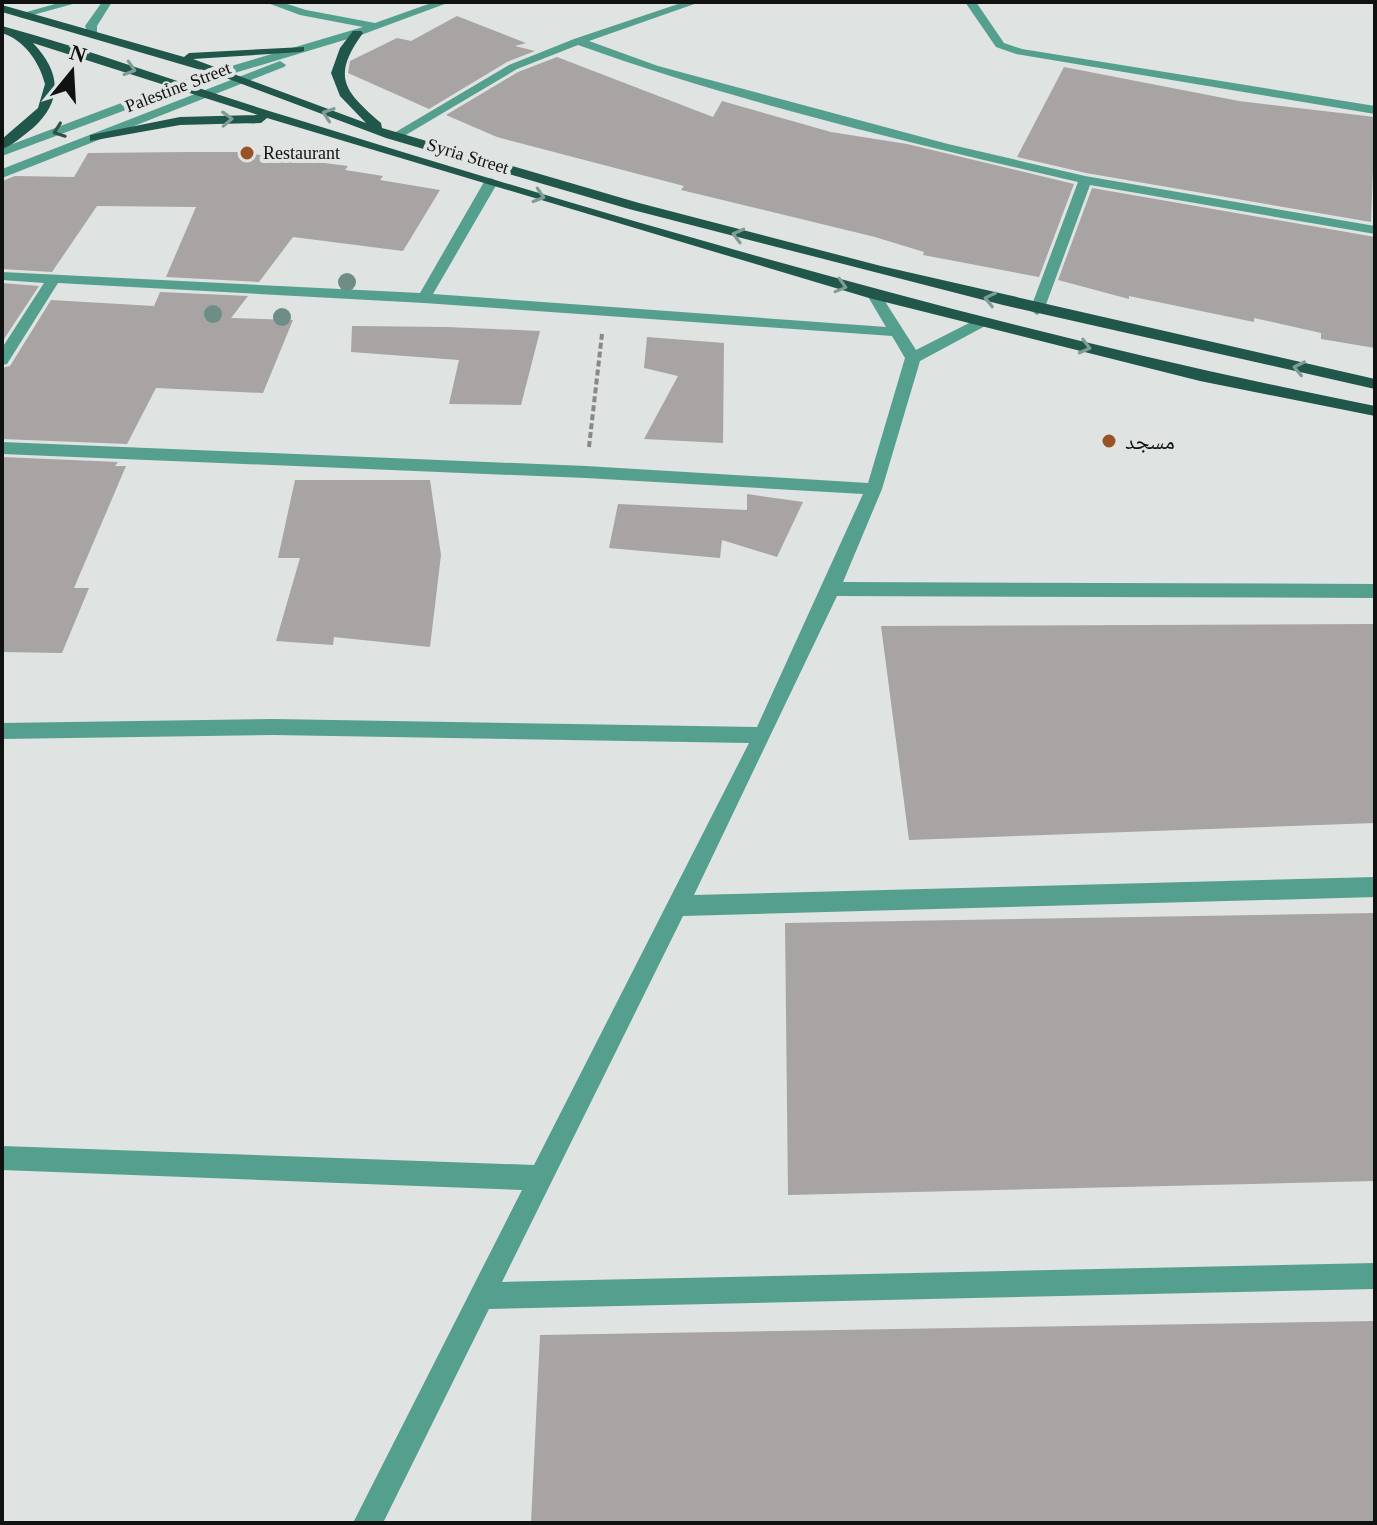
<svg xmlns="http://www.w3.org/2000/svg" width="1377" height="1525" font-family="'Times New Roman','Noto Naskh Arabic',serif">
  <style>
    .building { fill: #a7a4a3 }
    .lines { fill: none; stroke-linecap: round; stroke-linejoin: round }
    .path { stroke: #878988; stroke-width: 4; stroke-dasharray: 6 3; stroke-linecap: butt }
    .minor { fill: #559f8e; fill-rule: evenodd }
    .major { fill: #21564b; fill-rule: evenodd }
    .tree { fill: #6d8d86 }
    .oneway { stroke: #809c96 }
    .oneway2 { stroke: #2f5149 }
    .poi-dot { fill: #975325; stroke: #dfe3e1; stroke-width: 3 }
    .labels { text-anchor: middle; stroke-width: 8; stroke-linejoin: round; paint-order: stroke }
    .far-street-label { font-size: 18px; fill: #101111; stroke: #dfe3e1 }
    .far-poi-label { font-size: 18px; fill: #101111; stroke: #dfe3e1; text-anchor: start }
    .poi-label { font-size: 22px; fill: #101111; stroke: #dfe3e1; text-anchor: start }
  </style>
  <rect width="100%" height="100%" fill="#dfe3e1"/>
  <!-- building -->
  <path class="building" d="M 457,16 L 526,43 L 515,46 L 535,51 L 507,62 L 429,109 L 348,73 L 350,61 L 397,38 L 411,41 Z
    M 557,57 L 713,117 L 722,101 L 831,132 L 907,144 L 1074,184 L 1039,277 L 923,255 L 924,252 L 875,237 L 681,190 L 684,186 L 497,137 L 446,115 L 518,72 Z
    M 1064,67 L 1239,101 L 1375,117 L 1371,222 L 1086,173 L 1017,157 Z
    M 187,152 L 237,152 L 348,166 L 345,170 L 383,176 L 380,180 L 440,190 L 403,251 L 293,237 L 259,282 L 166,277 L 196,207 L 97,206 L 52,272 L 2,269 L 2,181 L 15,176 L 74,177 L 88,153 Z
    M 1092,188 L 1375,237 L 1375,348 L 1321,339 L 1321,333 L 1254,318 L 1254,322 L 1129,296 L 1129,299 L 1058,280 Z
    M 2,283 L 39,286 L 2,342 Z
    M 160,292 L 248,296 L 231,318 L 293,320 L 263,393 L 156,388 L 127,444 L 2,439 L 2,368 L 10,366 L 51,300 L 154,306 Z
    M 352,326 L 447,327 L 540,331 L 521,405 L 449,404 L 459,360 L 351,352 Z
    M 647,337 L 724,343 L 723,443 L 644,439 L 678,376 L 644,368 Z
    M 2,457 L 118,462 L 115,466 L 126,466 L 74,588 L 89,588 L 62,653 L 2,652 Z
    M 295,480 L 430,480 L 441,555 L 430,647 L 334,637 L 333,645 L 276,641 L 300,558 L 278,558 Z
    M 747,494 L 803,502 L 777,557 L 722,540 L 720,558 L 609,548 L 618,504 L 747,510 Z
    M 1375,624 L 1375,823 L 909,840 L 881,626 Z
    M 1375,913 L 1375,1181 L 788,1195 L 785,923 Z
    M 1375,1321 L 1375,1523 L 531,1523 L 540,1335 Z"/>
  <g class="lines">
    <!-- path -->
    <path class="path" d="M 589,447 L 602,334"/>
    <!-- minor -->
    <path class="minor" d="M 62,2 L 80,2 L 22,18 L 16,15 Z
      M 102,2 L 112,2 L 97,26 L 97,35 L 89,35 L 85,26 Z
      M 265,2 L 281,2 L 306,10 L 375,23 L 434,2 L 450,2 L 361,35 L 185,88 L 2,156 L 2,148 L 177,82 L 363,27 L 300,15 Z
      M 684,2 L 700,2 L 589,41 L 658,66 L 948,144 L 1085,176 L 1375,226 L 1375,234 L 1090,185 L 1044,310 L 1037,315 L 1030,310 L 1078,182 C 910,143 740,103 578,45 L 517,69 L 399,139 L 389,136 L 509,65 L 574,39 Z
      M 965,2 L 976,2 L 1004,43 L 1022,49 L 1375,106 L 1375,114 L 1016,54 L 996,47 Z
      M 280,61 L 286,65 L 284,67 L 2,178 L 2,169 Z
      M 491,178 L 498,182 L 433,294 L 886,327 L 867,295 L 874,291 L 879,292 L 916,350 L 977,319 L 987,319 L 987,325 L 920,361 L 882,489 L 843,582 L 1375,584 L 1375,598 L 837,596 L 694,895 L 1375,877 L 1375,897 L 683,916 L 502,1282 L 1375,1263 L 1375,1289 L 489,1309 L 383,1523 L 353,1523 L 522,1190 L 2,1170 L 2,1146 L 534,1165 L 749,743 L 274,735 L 2,739 L 2,723 L 274,719 L 757,727 L 863,494 L 586,478 L 2,454 L 2,442 L 586,466 L 868,483 L 905,358 L 892,336 L 424,303 L 58,283 L 7,364 L 2,365 L 2,348 L 44,283 L 2,280 L 2,272 L 420,293 L 484,182 Z"/>
    <!-- major -->
    <path class="major" d="M 2,5 L 184,57 L 189,53 L 304,47 L 304,51 L 300,52 L 193,59 L 366,123 L 340,96 L 331,73 L 340,48 L 353,31 L 361,31 L 363,33 C 331,77 344,91 381,123 L 382,128 L 639,203 L 881,266 L 1375,379 L 1375,389 L 1003,305 L 629,209 L 386,138 L 218,75 L 2,12 Z
      M 2,26 C 98,52 193,88 289,117 C 647,228 1007,333 1375,406 L 1375,416 L 1200,381 L 869,298 L 267,118 L 261,123 L 180,125 L 90,141 L 90,135 L 180,117 L 258,115 L 33,43 C 60,71 64,100 33,128 C 23,136 13,145 2,149 L 2,139 L 38,108 L 45,84 C 39,61 24,40 2,33 Z"/>
  </g>
  <!-- trees -->
  <g class="tree">
    <circle cx="347" cy="282" r="9"/>
    <circle cx="213" cy="314" r="9"/>
    <circle cx="282" cy="317" r="9"/>
  </g>
  <!-- one-way arrows -->
  <defs><path id="oneway-chevron" d="M-2-3.5L2.5 0L-2 3.5" fill="none" stroke-width="1.6" stroke-linecap="round" stroke-linejoin="round" transform="scale(2)"/></defs>
  <g class="oneway">
    <use href="#oneway-chevron" transform="translate(130 69) rotate(17)"/>
    <use href="#oneway-chevron" transform="translate(328 114) rotate(-161)"/>
    <use href="#oneway-chevron" transform="translate(227 119) rotate(-2)"/>
    <use href="#oneway-chevron" transform="translate(539 196) rotate(17)"/>
    <use href="#oneway-chevron" transform="translate(738 235) rotate(-165)"/>
    <use href="#oneway-chevron" transform="translate(841 286) rotate(16)"/>
    <use href="#oneway-chevron" transform="translate(990 299) rotate(-167)"/>
    <use href="#oneway-chevron" transform="translate(1085 347) rotate(14)"/>
    <use href="#oneway-chevron" transform="translate(1299 368) rotate(-168)"/>
  </g>
  <use class="oneway2" href="#oneway-chevron" transform="translate(59 131) rotate(160)"/>
  <!-- markers -->
  <g class="poi-dot">
    <circle cx="247" cy="153" r="8"/>
    <circle cx="1109" cy="441" r="8"/>
  </g>
  <g class="labels">
    <!-- far-street labels -->
    <g class="far-street-label">
      <text transform="translate(178 87) rotate(-21)" y="6">Palestine Street</text>
      <text transform="translate(468 156) rotate(17)" y="6">Syria Street</text>
    </g>
    <!-- far-poi labels -->
    <g class="far-poi-label">
      <text x="263" y="159">Restaurant</text>
    </g>
    <!-- poi labels -->
    <g class="poi-label">
      <text x="1125" y="449">مسجد</text>
    </g>
  </g>
  <!-- border -->
  <rect width="1377" height="1525" fill="none" stroke="#101111" stroke-width="8"/>
  <!-- north arrow -->
  <g transform="translate(72 72) rotate(18)" stroke="#dfe3e1" stroke-width="6" paint-order="stroke">
  <path d="M0-6L14 30L0 20L-14 30Z" fill="#101111"/>
  <text y="-12" font-size="22" font-weight="bold" text-anchor="middle" fill="#101111">N</text>
  </g>
</svg>
